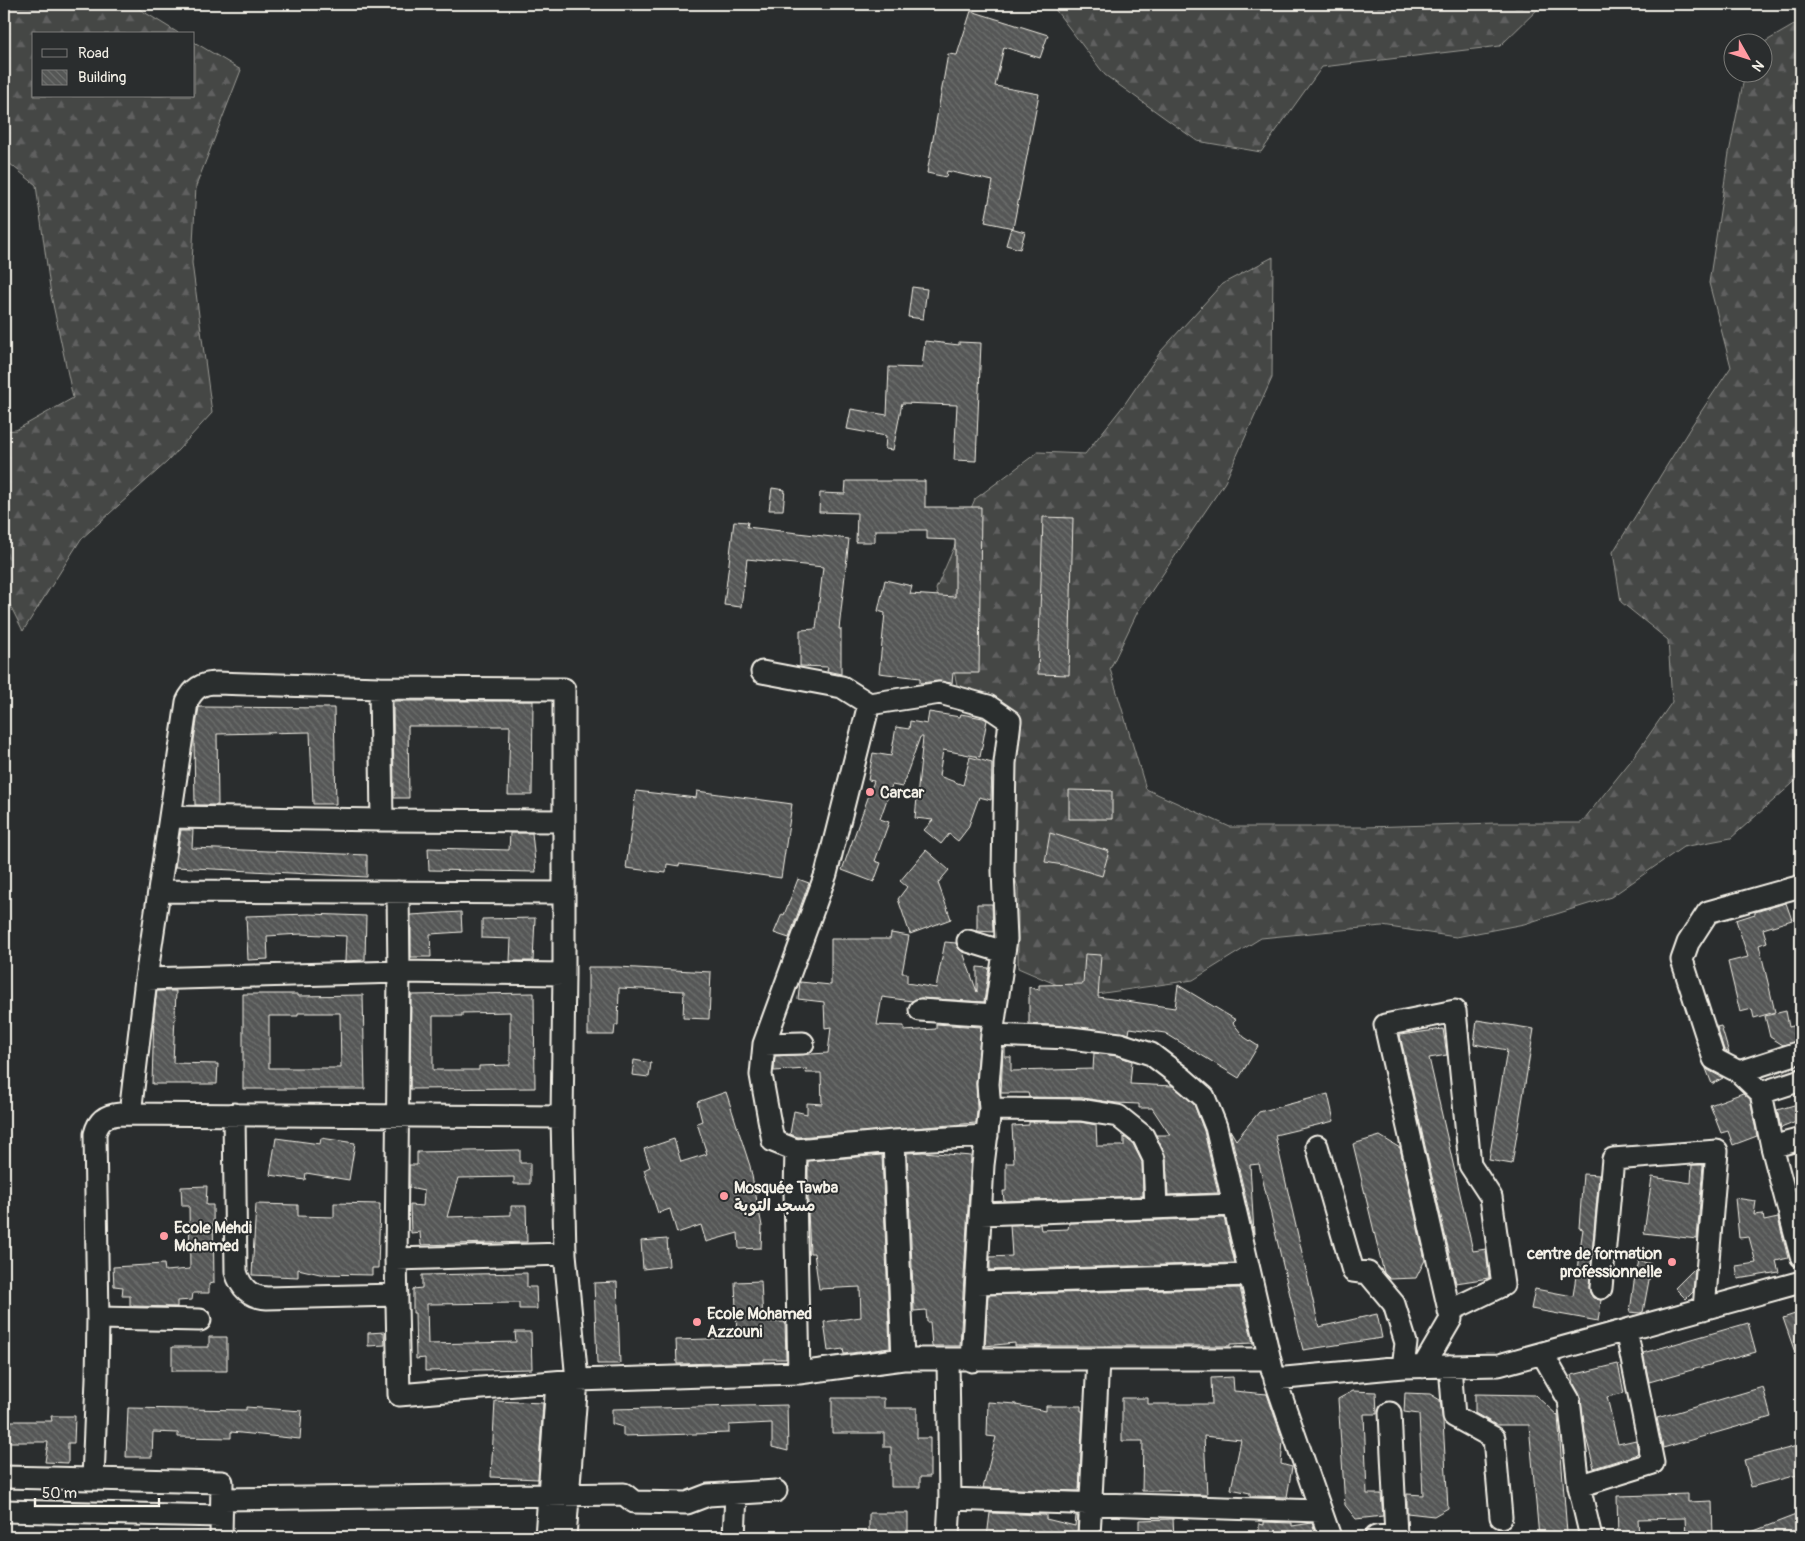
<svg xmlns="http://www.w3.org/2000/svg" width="1805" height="1541" font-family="Pangolin,'Playpen Sans Arabic',sans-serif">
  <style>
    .forest { fill: url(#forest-firs); stroke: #9c9c96 }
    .building { fill: url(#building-back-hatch); stroke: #f4f1e8; fill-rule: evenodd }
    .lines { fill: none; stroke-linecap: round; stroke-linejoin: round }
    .minor-casing { stroke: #f4f1e8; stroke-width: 25 }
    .minor { stroke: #2a2d2e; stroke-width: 21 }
    .poi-dot { fill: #ff9aa2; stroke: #2a2d2e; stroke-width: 2 }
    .labels { text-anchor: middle; stroke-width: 4; stroke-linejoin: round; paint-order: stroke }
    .poi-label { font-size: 16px; font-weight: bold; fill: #f4f1e8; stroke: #2a2d2e; text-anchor: start }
  </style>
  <defs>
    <pattern id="forest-firs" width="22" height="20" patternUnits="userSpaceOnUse" patternTransform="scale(1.25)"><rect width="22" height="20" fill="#444645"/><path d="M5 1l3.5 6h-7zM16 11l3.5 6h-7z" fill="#606160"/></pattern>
    <pattern id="building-back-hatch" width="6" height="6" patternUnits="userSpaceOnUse" patternTransform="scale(1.25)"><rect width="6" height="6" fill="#555756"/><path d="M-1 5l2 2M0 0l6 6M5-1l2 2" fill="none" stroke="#6e706e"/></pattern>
  </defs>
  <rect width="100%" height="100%" fill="#2a2d2e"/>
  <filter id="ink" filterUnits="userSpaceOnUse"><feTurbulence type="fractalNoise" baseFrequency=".02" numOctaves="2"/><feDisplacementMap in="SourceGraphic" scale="10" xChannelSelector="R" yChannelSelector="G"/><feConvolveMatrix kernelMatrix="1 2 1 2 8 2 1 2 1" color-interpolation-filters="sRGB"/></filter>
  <g filter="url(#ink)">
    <!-- forest -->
    <path class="forest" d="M 53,4 L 131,4 L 180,34 L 34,34 L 34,96 L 194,96 L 194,42 L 241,70 L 196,186 L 192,263 L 212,413 L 167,462 L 81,539 L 23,631 L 4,593 L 4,431 L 16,430 L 73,398 L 51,295 L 36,185 L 4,159 L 4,8 Z
      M 1051,4 L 1543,4 L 1500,46 L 1322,67 L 1261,152 L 1197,141 L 1105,75 Z
      M 1801,21 L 1801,776 L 1731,838 L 1683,847 L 1611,897 L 1524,924 L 1456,937 L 1382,926 L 1261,938 L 1193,980 L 1083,996 L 1018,968 L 1018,888 L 1002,833 L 1015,727 L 962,708 L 936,589 L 975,499 L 1038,452 L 1085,454 L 1124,405 L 1161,351 L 1222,284 L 1273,257 L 1272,378 L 1225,482 L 1138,611 L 1110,669 L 1146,789 L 1230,827 L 1366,827 L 1496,823 L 1581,823 L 1633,758 L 1672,702 L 1668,640 L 1621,602 L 1613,552 L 1692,425 L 1731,367 L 1709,283 L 1729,153 L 1745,73 L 1762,72 L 1763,43 Z"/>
    <!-- building -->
    <path class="building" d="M 971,11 L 1048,35 L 1040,58 L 1004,47 L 995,86 L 1039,94 L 1013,228 L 985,222 L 993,181 L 947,171 L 946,177 L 927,173 L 948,54 L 957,55 Z
      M 1011,228 L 1025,232 L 1020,249 L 1006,245 Z
      M 912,287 L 927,289 L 923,319 L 908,317 Z
      M 925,341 L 959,345 L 959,342 L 981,343 L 976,461 L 954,460 L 957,405 L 902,403 L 893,450 L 885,449 L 886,436 L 847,429 L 851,409 L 887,415 L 889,367 L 922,368 Z
      M 846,481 L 925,481 L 925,507 L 981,507 L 979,673 L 953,673 L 952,683 L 938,681 L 920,683 L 920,678 L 879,673 L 885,613 L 878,611 L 885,580 L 912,586 L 910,594 L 955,597 L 955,540 L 927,539 L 927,530 L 875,530 L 875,542 L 856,542 L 857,513 L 819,512 L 820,493 L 845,494 Z
      M 772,488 L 785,490 L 783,510 L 769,510 Z
      M 1043,517 L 1073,518 L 1069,675 L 1038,674 Z
      M 734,521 L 748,522 L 747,527 L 849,539 L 839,629 L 841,629 L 841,674 L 827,671 L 828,667 L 800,666 L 800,630 L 816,629 L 823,567 L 747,559 L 741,607 L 724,605 Z
      M 393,701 L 533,701 L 532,795 L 508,795 L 510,726 L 408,726 L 409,798 L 394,798 Z
      M 199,707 L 334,708 L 336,804 L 313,804 L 310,732 L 217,734 L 218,805 L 195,805 L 194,740 Z
      M 929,712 L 960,717 L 961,714 L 983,718 L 987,720 L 980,757 L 943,750 L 939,776 L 963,785 L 970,757 L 992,763 L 991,800 L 979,797 L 968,828 L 958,841 L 949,834 L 941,844 L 924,830 L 933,820 L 915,818 L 923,737 L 920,737 L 902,787 L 892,785 L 880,819 L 889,822 L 875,861 L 881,863 L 874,882 L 842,870 L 874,781 L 868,780 L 873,753 L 891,756 L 896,727 L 909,729 L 910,721 L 927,724 Z
      M 1069,790 L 1112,791 L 1112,819 L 1069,819 Z
      M 636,791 L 696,798 L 697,791 L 792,804 L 781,878 L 679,864 L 679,866 L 667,864 L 666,873 L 626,868 Z
      M 181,830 L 193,830 L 192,848 L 367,855 L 367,877 L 175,867 Z
      M 510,833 L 532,833 L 536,872 L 429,870 L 428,848 L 509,850 Z
      M 1050,833 L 1109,851 L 1102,876 L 1069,866 L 1045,862 Z
      M 926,850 L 949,870 L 938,883 L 951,919 L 910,934 L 898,899 L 907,887 L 900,881 Z
      M 798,879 L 809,883 L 789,938 L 774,933 L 782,914 L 784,915 Z
      M 1786,903 L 1792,920 L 1763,929 L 1767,942 L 1759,945 L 1775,1012 L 1754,1018 L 1752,1009 L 1740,1012 L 1728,962 L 1748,957 L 1736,920 L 1755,914 L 1755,912 Z
      M 977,904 L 992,904 L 993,932 L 977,931 Z
      M 461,912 L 462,932 L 430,934 L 431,957 L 411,957 L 411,915 Z
      M 310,914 L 366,916 L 365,960 L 345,961 L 346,936 L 301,934 L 267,936 L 268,959 L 248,960 L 246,916 Z
      M 535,918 L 533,961 L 510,961 L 511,939 L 482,938 L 482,919 Z
      M 891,933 L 909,936 L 902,973 L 907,973 L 907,983 L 936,988 L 945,942 L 956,943 L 959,949 L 963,952 L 977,992 L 977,967 L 989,968 L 984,1002 L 921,998 L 912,1001 L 882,997 L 877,1025 L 904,1026 L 904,1031 L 936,1029 L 936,1024 L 981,1027 L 976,1083 L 977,1109 L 976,1123 L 798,1137 L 790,1134 L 794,1111 L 807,1114 L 807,1103 L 822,1104 L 821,1073 L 806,1073 L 807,1069 L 774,1071 L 775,1056 L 828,1053 L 831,1027 L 825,1028 L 824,1002 L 798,999 L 800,982 L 831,985 L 831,939 L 890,939 Z
      M 1085,954 L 1101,955 L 1098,997 L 1175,1008 L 1178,985 L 1236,1020 L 1233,1023 L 1244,1037 L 1258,1046 L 1239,1078 L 1165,1033 L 1130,1028 L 1129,1034 L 1071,1026 L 1029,1024 L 1029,987 L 1039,990 L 1039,985 L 1083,984 Z
      M 588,967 L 618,967 L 711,972 L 709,1019 L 683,1018 L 684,991 L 619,988 L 618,1025 L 615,1025 L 614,1035 L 588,1035 Z
      M 157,991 L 176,991 L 173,1063 L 218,1064 L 217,1084 L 152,1084 L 154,1014 Z
      M 534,993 L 535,1088 L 410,1089 L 411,995 ZM 510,1012 L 510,1065 L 479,1066 L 479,1070 L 433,1070 L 433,1016 L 462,1016 L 462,1013 Z
      M 243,994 L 298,994 L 298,996 L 363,995 L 365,1089 L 243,1089 ZM 298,1013 L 340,1013 L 341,1068 L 269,1068 L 269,1016 L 298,1016 Z
      M 1786,1011 L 1789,1027 L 1801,1024 L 1801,1040 L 1783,1045 L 1770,1037 L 1765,1016 Z
      M 1477,1020 L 1534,1029 L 1512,1164 L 1489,1160 L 1507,1050 L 1474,1044 Z
      M 1721,1026 L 1729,1053 L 1724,1050 L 1717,1027 Z
      M 1443,1029 L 1447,1055 L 1429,1058 L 1473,1251 L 1486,1249 L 1489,1278 L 1456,1283 L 1400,1035 Z
      M 1003,1048 L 1005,1048 L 1005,1057 L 1011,1057 L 1011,1071 L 1093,1069 L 1094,1053 L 1117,1056 L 1132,1061 L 1130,1084 L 1173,1086 L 1194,1104 L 1204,1131 L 1218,1193 L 1168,1195 L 1166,1158 L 1156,1135 L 1170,1135 L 1152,1108 L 1139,1108 L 1139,1104 L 1116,1103 L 1083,1098 L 1029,1097 L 1028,1093 L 1001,1093 Z
      M 634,1060 L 651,1063 L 649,1077 L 632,1075 Z
      M 1705,1066 L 1708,1070 L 1723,1078 L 1712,1084 Z
      M 726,1092 L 750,1166 L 762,1226 L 761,1248 L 739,1249 L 738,1233 L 706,1242 L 701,1225 L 677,1233 L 670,1209 L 658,1213 L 644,1170 L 650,1167 L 644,1149 L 674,1139 L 681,1162 L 707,1154 L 697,1123 L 702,1121 L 697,1102 Z
      M 1743,1093 L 1750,1099 L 1757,1136 L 1733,1145 L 1728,1131 L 1721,1133 L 1710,1105 Z
      M 1328,1094 L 1334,1121 L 1275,1135 L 1319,1327 L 1377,1314 L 1382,1338 L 1303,1350 L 1259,1164 L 1250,1165 L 1254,1234 L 1230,1130 L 1236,1140 L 1259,1112 Z
      M 1801,1103 L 1801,1120 L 1781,1128 L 1777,1110 Z
      M 1029,1122 L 1080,1122 L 1096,1125 L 1097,1146 L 1124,1146 L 1124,1137 L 1133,1144 L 1142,1162 L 1143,1196 L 1004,1201 L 1003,1191 L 1006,1191 L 1006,1163 L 1014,1163 L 1012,1126 L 1029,1125 Z
      M 1380,1136 L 1400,1148 L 1425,1260 L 1416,1278 L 1390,1279 L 1384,1273 L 1353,1144 Z
      M 276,1138 L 320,1144 L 321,1138 L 355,1143 L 349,1180 L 306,1173 L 305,1180 L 270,1175 Z
      M 520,1150 L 520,1163 L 530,1163 L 530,1184 L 514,1184 L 514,1177 L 458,1178 L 447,1217 L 511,1215 L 511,1206 L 526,1206 L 527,1242 L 421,1245 L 420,1232 L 411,1233 L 410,1205 L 423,1206 L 424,1191 L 409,1188 L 409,1165 L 417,1165 L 417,1152 Z
      M 923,1152 L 971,1156 L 960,1346 L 932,1346 L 930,1322 L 927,1322 L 926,1310 L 914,1311 L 907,1153 Z
      M 882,1155 L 890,1348 L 844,1354 L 843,1349 L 828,1351 L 824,1322 L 861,1317 L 860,1287 L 819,1289 L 814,1253 L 810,1253 L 808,1211 L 808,1161 Z
      M 1692,1165 L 1703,1165 L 1697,1239 L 1644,1233 L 1652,1177 L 1691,1183 Z
      M 1583,1174 L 1599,1175 L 1589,1287 L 1590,1293 L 1593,1298 L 1601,1300 L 1598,1321 L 1531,1309 L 1535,1289 L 1573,1296 L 1583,1229 L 1579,1228 Z
      M 207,1186 L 206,1205 L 213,1205 L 214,1283 L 209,1284 L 209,1293 L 193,1293 L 192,1300 L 177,1301 L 177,1307 L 130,1306 L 130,1296 L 122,1296 L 123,1287 L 114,1286 L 113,1267 L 164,1264 L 165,1271 L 190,1269 L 189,1206 L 182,1206 L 181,1187 Z
      M 1735,1198 L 1756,1201 L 1754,1215 L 1763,1214 L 1764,1221 L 1778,1218 L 1788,1258 L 1776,1261 L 1779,1272 L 1738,1279 L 1736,1266 L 1756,1263 L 1749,1237 L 1739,1238 Z
      M 334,1203 L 380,1204 L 378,1268 L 372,1268 L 372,1275 L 320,1274 L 298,1269 L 298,1277 L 252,1275 L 256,1204 L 298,1205 L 298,1216 L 334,1217 Z
      M 1224,1218 L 1235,1263 L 990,1270 L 990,1257 L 1012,1256 L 1010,1225 L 1040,1224 L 1041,1230 L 1068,1229 L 1069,1223 Z
      M 667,1239 L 669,1266 L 643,1269 L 641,1241 Z
      M 1639,1261 L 1652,1264 L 1643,1312 L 1640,1313 L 1630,1312 L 1634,1282 Z
      M 1695,1268 L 1693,1292 L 1686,1299 L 1675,1288 Z
      M 527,1273 L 527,1287 L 536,1287 L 537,1309 L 519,1309 L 519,1303 L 427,1304 L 428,1344 L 516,1342 L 515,1332 L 531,1332 L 532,1369 L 425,1371 L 425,1358 L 416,1359 L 415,1313 L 413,1313 L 413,1289 L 422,1288 L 422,1275 Z
      M 761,1281 L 763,1322 L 785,1322 L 786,1359 L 764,1359 L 764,1362 L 677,1364 L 676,1340 L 737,1338 L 735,1282 Z
      M 617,1282 L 620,1364 L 597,1364 L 594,1283 Z
      M 1240,1288 L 1253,1343 L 1230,1344 L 1230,1346 L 1015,1346 L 1015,1343 L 985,1346 L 988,1295 Z
      M 1801,1312 L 1801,1363 L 1799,1364 L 1783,1318 Z
      M 1748,1323 L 1756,1352 L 1649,1382 L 1643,1353 Z
      M 384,1332 L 385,1345 L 368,1346 L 368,1333 Z
      M 209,1337 L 227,1337 L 227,1371 L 172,1371 L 172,1347 L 209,1347 Z
      M 1618,1364 L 1624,1393 L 1607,1397 L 1618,1444 L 1636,1440 L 1638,1454 L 1594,1468 L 1585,1433 L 1581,1398 L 1574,1384 L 1572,1375 Z
      M 1233,1377 L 1234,1391 L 1267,1394 L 1283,1441 L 1281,1464 L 1292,1467 L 1287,1497 L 1253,1496 L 1250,1496 L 1250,1493 L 1231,1489 L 1241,1440 L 1204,1436 L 1207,1495 L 1180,1494 L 1180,1491 L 1142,1491 L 1143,1441 L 1122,1441 L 1122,1398 L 1148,1398 L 1148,1404 L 1212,1404 L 1211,1378 Z
      M 1763,1387 L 1771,1417 L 1663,1448 L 1657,1418 Z
      M 1353,1391 L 1376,1392 L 1377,1414 L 1364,1414 L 1367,1494 L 1381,1494 L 1383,1516 L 1356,1519 L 1345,1505 L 1338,1399 Z
      M 1405,1393 L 1430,1394 L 1440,1400 L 1443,1422 L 1448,1508 L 1434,1516 L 1407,1513 L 1407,1494 L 1423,1495 L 1419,1414 L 1404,1412 Z
      M 1475,1394 L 1535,1395 L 1558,1416 L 1567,1533 L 1556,1533 L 1556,1537 L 1539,1537 L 1529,1425 L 1496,1425 L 1475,1413 Z
      M 832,1398 L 884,1398 L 884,1408 L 917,1408 L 917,1438 L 930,1438 L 930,1477 L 920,1477 L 920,1487 L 891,1487 L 891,1447 L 884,1447 L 884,1433 L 832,1433 Z
      M 495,1401 L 543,1403 L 538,1479 L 491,1477 Z
      M 988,1402 L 1016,1404 L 1016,1405 L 1046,1411 L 1046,1406 L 1081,1406 L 1081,1411 L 1083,1411 L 1079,1491 L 983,1488 L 996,1437 L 987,1436 Z
      M 787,1405 L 788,1451 L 772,1447 L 772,1423 L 729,1425 L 729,1433 L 623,1436 L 623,1427 L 612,1424 L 612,1409 Z
      M 246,1407 L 302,1411 L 300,1439 L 231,1432 L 231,1438 L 178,1437 L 178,1433 L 153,1432 L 152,1457 L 126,1457 L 128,1408 L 246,1410 Z
      M 51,1416 L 75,1416 L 74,1443 L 68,1443 L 68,1463 L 45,1462 L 48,1442 L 4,1442 L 4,1421 L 52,1421 Z
      M 1801,1445 L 1801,1474 L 1751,1487 L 1744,1460 Z
      M 1688,1494 L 1688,1502 L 1712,1501 L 1713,1537 L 1686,1537 L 1685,1518 L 1638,1519 L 1639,1537 L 1618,1537 L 1617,1496 Z
      M 869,1513 L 908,1513 L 908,1537 L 869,1537 Z
      M 990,1513 L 1046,1515 L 1046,1519 L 1075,1526 L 1076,1516 L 1078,1516 L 1077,1537 L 987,1537 Z
      M 1801,1513 L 1801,1537 L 1741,1537 L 1741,1536 Z
      M 1173,1519 L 1174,1537 L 1139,1537 L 1139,1520 Z
      M 1264,1522 L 1292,1523 L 1292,1526 L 1312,1523 L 1317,1537 L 1259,1537 L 1259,1524 L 1264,1525 Z"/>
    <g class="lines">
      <defs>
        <path id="minor" d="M 762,672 L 842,687 L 869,704
          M 380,688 L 382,820
          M 170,817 L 382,820 L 564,821
          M 1801,886 L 1708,912 L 1688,943 L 1682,960 L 1714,1059 L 1739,1072 L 1761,1093 L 1772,1147 L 1801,1256
          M 159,891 L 563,893
          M 398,892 L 399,972 L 396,1259 L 399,1395 L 577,1380 L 799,1373 L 903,1359 L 1268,1359
          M 968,941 L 1004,952
          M 146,979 L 399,972 L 564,974
          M 920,1010 L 994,1015
          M 992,1035 L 1070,1038 L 1120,1044 L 1151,1054 L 1181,1077 L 1204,1097 L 1216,1127 L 1273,1373
          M 764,1044 L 803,1043
          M 1739,1072 L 1801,1052
          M 1761,1093 L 1801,1080
          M 990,1109 L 1081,1110 L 1118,1116 L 1143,1136 L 1154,1159 L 1156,1208
          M 130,1114 L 146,979 L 187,702 C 193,689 201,683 216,683 L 380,688 L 564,689 L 564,974 L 562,1117 L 565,1254 L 577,1380 L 565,1537
          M 234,1114 L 236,1272 C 241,1288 250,1297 267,1298 L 397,1295
          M 894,1141 L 903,1359
          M 1317,1146 L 1353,1271 L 1368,1273 L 1394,1304 L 1406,1343 L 1403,1367
          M 1772,1147 L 1801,1139
          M 796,1150 L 894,1141 L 987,1136
          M 981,1214 L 1234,1205
          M 396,1259 L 565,1254
          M 977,1283 L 1250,1275
          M 1601,1288 L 1613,1159 L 1717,1151 L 1704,1309
          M 98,1318 L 200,1320
          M 1542,1353 L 1569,1400 L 1579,1486 L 1591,1537
          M 948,1360 L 950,1499 L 948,1537
          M 1450,1366 L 1454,1416 L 1494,1438 L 1501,1517
          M 1423,1367 L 1451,1319 L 1385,1025 L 1455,1011 L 1470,1165 L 1491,1197 L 1503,1285 L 1449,1311
          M 799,1373 L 795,1193 L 796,1150 L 773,1141 L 761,1075 L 764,1044 L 826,874 L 869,704 L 940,693 L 988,706 L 1010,721 L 1005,763 L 1003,871 L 1006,939 L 992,1035 L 988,1084 L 990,1109 L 983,1165 L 972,1361
          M 4,1477 L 222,1482 L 221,1537
          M 93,1479 L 97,1378 L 98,1318 L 95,1134 C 98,1121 106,1115 120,1114 L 562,1117
          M 1579,1486 L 1653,1463 L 1626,1330
          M 223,1499 L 624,1494 L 634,1502 L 687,1503 L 708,1495 L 776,1491
          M 950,1499 L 1320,1511
          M 4,1511 L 221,1516
          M 546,1537 L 557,1382
          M 734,1537 L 736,1494
          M 1089,1537 L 1098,1360
          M 1330,1537 L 1275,1379 L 1403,1367 L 1499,1365 L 1801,1282
          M 1376,1537 L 1396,1535 L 1390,1413"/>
      </defs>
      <!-- minor casing -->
      <use href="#minor" class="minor-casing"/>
      <!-- minor -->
      <use href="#minor" class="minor"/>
    </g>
  </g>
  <!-- markers -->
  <g class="poi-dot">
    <circle cx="870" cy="792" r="5"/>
    <circle cx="724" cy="1196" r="5"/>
    <circle cx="164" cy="1236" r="5"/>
    <circle cx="1672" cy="1262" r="5"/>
    <circle cx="697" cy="1322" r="5"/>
  </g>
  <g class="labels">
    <!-- poi labels -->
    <g class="poi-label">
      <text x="880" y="798">Carcar</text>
      <text x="734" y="1193">Mosquée Tawba<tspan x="734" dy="18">مسجد التوبة</tspan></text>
      <text x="174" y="1233">Ecole Mehdi<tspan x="174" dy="18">Mohamed</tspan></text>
      <text x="1662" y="1259" text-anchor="end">centre de formation<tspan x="1662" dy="18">professionnelle</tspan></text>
      <text x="707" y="1319">Ecole Mohamed<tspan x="707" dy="18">Azzouni</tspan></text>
    </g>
  </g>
  <!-- margin -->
  <rect width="1805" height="1541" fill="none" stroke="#2a2d2e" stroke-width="20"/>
  <rect x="10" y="10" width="1785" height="1521" fill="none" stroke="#f4f1e8" stroke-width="2" filter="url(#ink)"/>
  <!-- legend -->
  <rect x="32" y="32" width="162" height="65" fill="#2a2d2e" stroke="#7b7b78"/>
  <rect x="42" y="49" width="25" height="8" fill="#2a2d2e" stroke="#7b7b78"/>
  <text x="78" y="58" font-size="15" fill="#f4f1e8">Road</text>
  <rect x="42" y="70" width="25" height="15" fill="url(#building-back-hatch)" stroke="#7b7b78"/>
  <text x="78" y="82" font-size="15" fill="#f4f1e8">Building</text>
  <!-- north arrow -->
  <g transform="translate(1748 58) rotate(129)"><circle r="24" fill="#2a2d2e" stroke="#7b7b78"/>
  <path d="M0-4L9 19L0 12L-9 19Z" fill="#ff9aa2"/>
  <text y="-8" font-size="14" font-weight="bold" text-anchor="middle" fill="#f4f1e8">N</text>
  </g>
  <!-- scale -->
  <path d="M35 1498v8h124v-8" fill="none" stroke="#f4f1e8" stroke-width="2.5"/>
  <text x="42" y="1498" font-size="15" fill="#f4f1e8" stroke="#2a2d2e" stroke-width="4" paint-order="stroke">50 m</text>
</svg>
